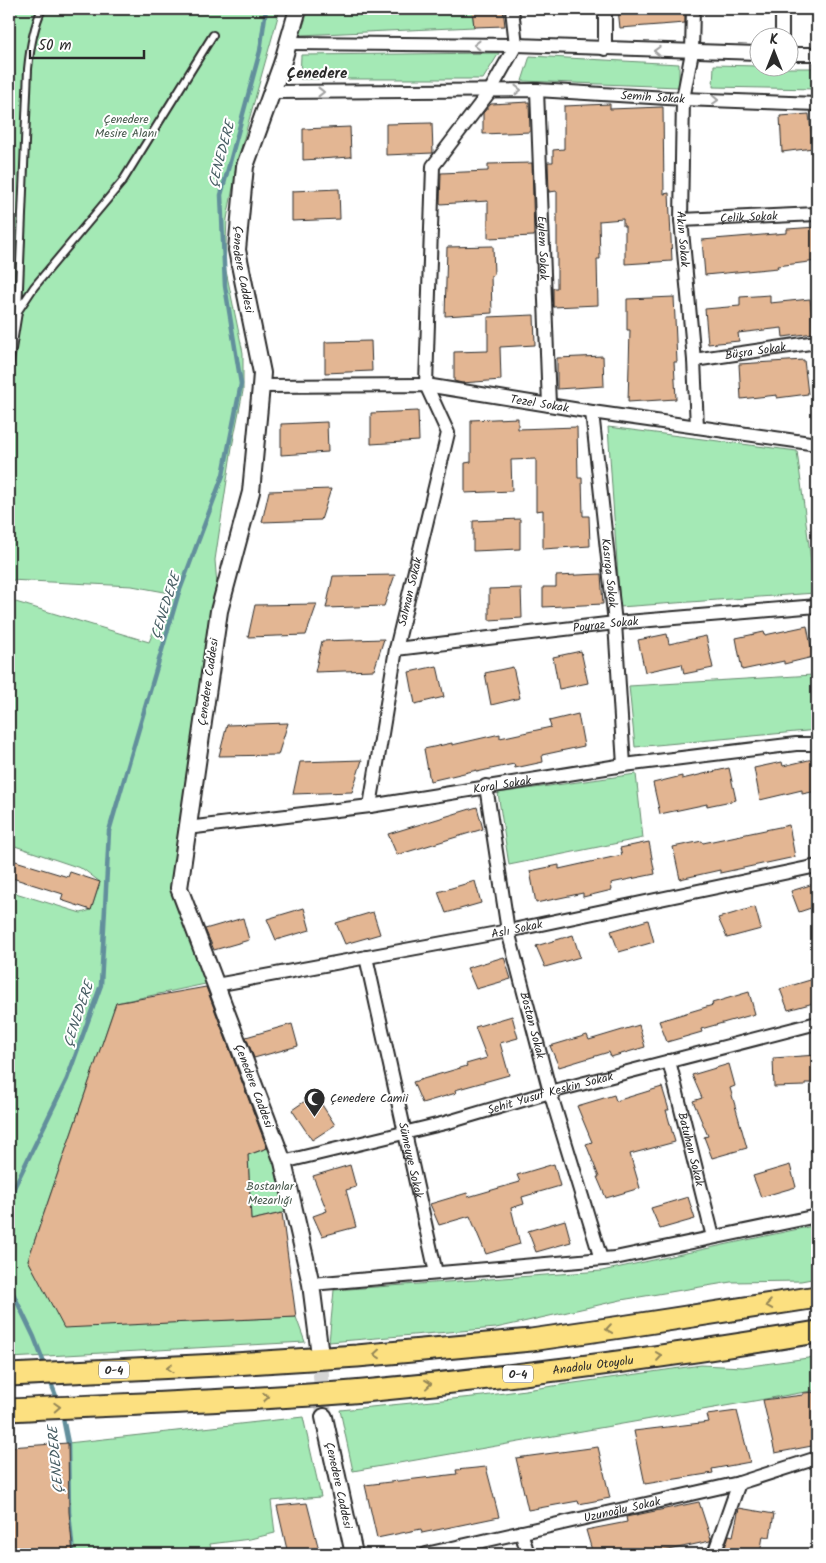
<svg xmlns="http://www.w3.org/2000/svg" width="826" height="1563" font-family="Kalam,sans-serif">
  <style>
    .green { fill: #a4e9b5; stroke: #688a70 }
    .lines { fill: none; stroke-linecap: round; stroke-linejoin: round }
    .stream { stroke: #628f9c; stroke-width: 4.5 }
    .building { fill: #e3b693; stroke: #2b2b2b }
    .secondary-tunnel { stroke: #d5d5d5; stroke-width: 16; stroke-dasharray: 16 8; stroke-linecap: butt }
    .lane-casing { stroke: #2b2b2b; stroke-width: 10 }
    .street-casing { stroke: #2b2b2b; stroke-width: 16 }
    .secondary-casing { stroke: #2b2b2b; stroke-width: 20 }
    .highway-casing { stroke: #2b2b2b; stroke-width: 25 }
    .lane { stroke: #fff; stroke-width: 6 }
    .street { stroke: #fff; stroke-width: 12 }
    .secondary { stroke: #fff; stroke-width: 16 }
    .highway { stroke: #fce080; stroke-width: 21 }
    .oneway { stroke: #a0a0a0 }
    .oneway2 { stroke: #948656 }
    .labels { text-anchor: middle; stroke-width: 4; stroke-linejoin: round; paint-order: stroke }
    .shield { fill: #fff; stroke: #6b6b6b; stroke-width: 1 }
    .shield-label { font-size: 11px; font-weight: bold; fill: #2b2b2b }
    .street-label { font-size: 12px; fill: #2b2b2b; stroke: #fff }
    .park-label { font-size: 12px; fill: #495a4e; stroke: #fff }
    .poi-label { font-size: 12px; fill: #2b2b2b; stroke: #fff; text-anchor: start }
    .water-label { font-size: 14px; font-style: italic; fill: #475d63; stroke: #fff }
    .quarter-label { font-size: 15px; font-weight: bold; fill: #2b2b2b; stroke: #fff }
  </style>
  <rect width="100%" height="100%" fill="#fff"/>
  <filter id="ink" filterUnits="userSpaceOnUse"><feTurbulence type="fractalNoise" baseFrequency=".02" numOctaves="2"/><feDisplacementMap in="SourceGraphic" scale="10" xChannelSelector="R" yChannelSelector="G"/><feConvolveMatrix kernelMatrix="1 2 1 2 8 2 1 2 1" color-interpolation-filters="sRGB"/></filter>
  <g filter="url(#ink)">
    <!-- green -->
    <path class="green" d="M 9,9 L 280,9 L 239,156 L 227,219 L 225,266 L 243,353 L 243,391 L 232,447 L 215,560 L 219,611 L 179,888 L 215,982 L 116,1003 L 28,1260 L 65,1327 L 296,1317 L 305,1342 L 10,1358 L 9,1355 L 9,891 L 81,913 L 91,910 L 100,882 L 83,869 L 9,844 L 9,600 L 149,642 L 170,593 L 132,586 L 9,580 Z
      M 309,9 L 472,9 L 474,27 L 300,35 Z
      M 499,53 L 483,79 L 300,79 L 301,55 Z
      M 530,56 L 679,64 L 679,87 L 522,81 Z
      M 714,65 L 758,66 L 758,68 L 817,68 L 817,89 L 713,87 Z
      M 608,427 L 797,451 L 815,593 L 620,607 Z
      M 813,675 L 817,730 L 635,747 L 629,686 Z
      M 636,774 L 643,838 L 509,865 L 498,793 Z
      M 277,1145 L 294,1210 L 251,1220 L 248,1155 Z
      M 817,1225 L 817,1278 L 801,1281 L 731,1282 L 621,1300 L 496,1328 L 329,1342 L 334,1290 L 602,1271 Z
      M 817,1356 L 817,1390 L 353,1471 L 340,1410 L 483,1396 L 701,1365 L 743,1367 L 808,1358 Z
      M 303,1417 L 321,1497 L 271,1501 L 275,1533 L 250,1539 L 210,1544 L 212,1554 L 73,1554 L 69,1512 L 68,1443 Z"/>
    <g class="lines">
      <!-- stream -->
      <path class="stream" d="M 9,1198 L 67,1079 L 101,985 L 109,831 L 178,595 L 223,475 L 241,384 L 225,286 L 221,195 L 260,51 L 266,9
        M 9,1285 L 34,1337 L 46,1368
        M 49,1378 L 58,1401
        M 62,1413 L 68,1443 L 69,1512 L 73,1554"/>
    </g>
    <!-- building -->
    <path class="building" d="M 472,9 L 503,9 L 505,26 L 474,27 Z
      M 618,9 L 685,9 L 685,23 L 620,28 Z
      M 529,102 L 530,132 L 483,134 L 483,113 L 491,104 Z
      M 610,104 L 610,109 L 663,107 L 664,194 L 669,193 L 672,261 L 625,264 L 625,226 L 623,226 L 623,219 L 599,221 L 600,259 L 597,259 L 598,305 L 553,307 L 553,288 L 557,288 L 557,191 L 549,192 L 548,162 L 553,162 L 553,150 L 564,149 L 564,106 Z
      M 809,114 L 813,148 L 782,152 L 780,116 Z
      M 432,123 L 433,153 L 386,155 L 386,124 Z
      M 350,127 L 351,157 L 303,160 L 303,129 Z
      M 532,163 L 534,236 L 488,238 L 488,201 L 440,204 L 441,173 L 488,171 L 488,164 Z
      M 339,189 L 340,219 L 292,221 L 292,191 Z
      M 817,227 L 817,261 L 777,266 L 778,268 L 705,275 L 702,240 L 787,233 L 787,229 Z
      M 493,246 L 494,275 L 491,276 L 492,313 L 445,316 L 447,247 Z
      M 770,295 L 770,303 L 810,299 L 814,333 L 783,337 L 782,328 L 738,333 L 739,341 L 708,344 L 705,309 L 740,306 L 740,297 Z
      M 674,297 L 677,362 L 674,362 L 676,399 L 628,402 L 630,330 L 627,330 L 627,299 Z
      M 534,315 L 535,345 L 500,347 L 501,380 L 462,383 L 454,381 L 454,352 L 488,351 L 488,317 Z
      M 371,341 L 372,371 L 325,373 L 325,342 Z
      M 603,356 L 604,386 L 557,389 L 557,358 Z
      M 804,360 L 808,394 L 777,398 L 777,395 L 741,399 L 739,364 Z
      M 418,411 L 419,441 L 371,444 L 371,413 Z
      M 518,418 L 518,429 L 577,427 L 578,478 L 582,478 L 583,516 L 589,516 L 590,546 L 543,549 L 543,510 L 536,511 L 536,459 L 511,460 L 512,491 L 465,493 L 465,463 L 471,462 L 471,420 Z
      M 327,422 L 328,452 L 281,455 L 281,424 Z
      M 331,489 L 321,520 L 262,522 L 269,491 Z
      M 520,519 L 520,549 L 473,551 L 473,521 Z
      M 601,574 L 603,604 L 543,607 L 543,587 L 556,587 L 556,576 Z
      M 395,575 L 384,606 L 326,608 L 333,576 Z
      M 521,588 L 522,618 L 489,620 L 489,589 Z
      M 317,604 L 306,635 L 248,637 L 255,605 Z
      M 807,626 L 813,657 L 784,664 L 784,661 L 742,670 L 736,638 L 764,632 L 765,635 Z
      M 667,634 L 669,644 L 706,636 L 713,668 L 684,674 L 682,664 L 645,672 L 638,640 Z
      M 384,639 L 374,670 L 315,672 L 322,641 Z
      M 581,651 L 588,683 L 559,689 L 553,657 Z
      M 437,666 L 444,697 L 415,704 L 409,672 Z
      M 513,667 L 520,698 L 491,705 L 485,673 Z
      M 578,714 L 584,746 L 542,755 L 543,762 L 515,768 L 514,764 L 477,772 L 477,770 L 430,781 L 424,749 L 452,743 L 452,745 L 500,734 L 500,738 L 551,727 L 549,721 Z
      M 288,723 L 278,755 L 219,756 L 227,725 Z
      M 817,758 L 817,791 L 802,794 L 802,790 L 760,800 L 754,768 L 782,762 L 783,766 Z
      M 362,760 L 352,792 L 293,794 L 300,762 Z
      M 729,768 L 736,800 L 707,806 L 707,804 L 660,814 L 653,783 L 682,776 L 682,779 Z
      M 477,807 L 483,829 L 397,855 L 388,834 Z
      M 789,825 L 795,857 L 720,873 L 720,870 L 680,879 L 673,847 L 702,841 L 703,843 Z
      M 649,842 L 655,874 L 611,883 L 612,890 L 583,897 L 583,893 L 536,903 L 530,871 L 559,865 L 559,869 L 622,855 L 620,848 Z
      M 9,859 L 68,877 L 70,872 L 100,882 L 91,910 L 61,900 L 63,894 L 9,877 Z
      M 475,881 L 481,903 L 446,913 L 438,892 Z
      M 817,883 L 817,906 L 799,912 L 791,891 Z
      M 755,907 L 761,929 L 727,938 L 718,918 Z
      M 304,908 L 310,930 L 276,940 L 267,919 Z
      M 373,912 L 380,934 L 345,944 L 336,923 Z
      M 243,918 L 249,940 L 214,950 L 205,929 Z
      M 648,920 L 654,942 L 619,952 L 611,931 Z
      M 573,935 L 580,957 L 545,967 L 536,946 Z
      M 504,957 L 511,979 L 476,989 L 467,968 Z
      M 817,978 L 817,1002 L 788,1010 L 780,989 Z
      M 206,987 L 267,1148 L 248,1155 L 251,1220 L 282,1213 L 296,1317 L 64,1328 L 28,1260 L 116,1003 Z
      M 749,992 L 755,1014 L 701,1029 L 702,1032 L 667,1042 L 659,1021 L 713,1005 L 712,1003 Z
      M 512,1016 L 518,1038 L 500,1043 L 509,1075 L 455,1090 L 456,1093 L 422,1103 L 413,1082 L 467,1066 L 466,1064 L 487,1058 L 475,1027 Z
      M 292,1024 L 298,1046 L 254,1058 L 246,1037 Z
      M 639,1025 L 645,1047 L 611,1057 L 609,1052 L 559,1067 L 550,1046 L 587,1035 L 589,1040 Z
      M 817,1055 L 817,1083 L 805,1083 L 805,1086 L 774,1087 L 773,1058 Z
      M 729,1064 L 735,1086 L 730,1088 L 747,1148 L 712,1158 L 704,1137 L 708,1136 L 693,1101 L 702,1098 L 692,1075 Z
      M 662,1087 L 669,1110 L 666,1110 L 675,1142 L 630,1154 L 640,1188 L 606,1198 L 597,1177 L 599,1177 L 586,1144 L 592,1142 L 577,1106 L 614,1095 L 616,1101 Z
      M 315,1094 L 335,1125 L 312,1140 L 292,1110 Z
      M 554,1164 L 560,1186 L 522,1197 L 524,1204 L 511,1208 L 520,1244 L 486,1254 L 470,1216 L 439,1225 L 430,1204 L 467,1193 L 468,1197 L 520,1182 L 517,1175 Z
      M 350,1165 L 356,1187 L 346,1190 L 356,1227 L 322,1236 L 313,1216 L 327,1211 L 313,1176 Z
      M 790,1165 L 796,1187 L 761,1197 L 753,1176 Z
      M 688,1197 L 695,1219 L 660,1229 L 651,1208 Z
      M 565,1220 L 571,1242 L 536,1252 L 528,1231 Z
      M 817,1392 L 817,1445 L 775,1453 L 763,1400 L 803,1395 L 803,1393 Z
      M 737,1411 L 750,1462 L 712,1469 L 713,1473 L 645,1484 L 634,1431 L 709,1422 L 707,1415 Z
      M 68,1443 L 69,1512 L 73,1554 L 9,1554 L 9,1447 Z
      M 598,1447 L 610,1498 L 579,1504 L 578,1501 L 528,1510 L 516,1458 Z
      M 486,1467 L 499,1517 L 422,1533 L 421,1529 L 377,1538 L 365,1485 L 457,1474 L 456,1470 Z
      M 699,1502 L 711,1539 L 710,1541 L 650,1554 L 593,1554 L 586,1530 L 627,1522 L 626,1517 Z
      M 307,1503 L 320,1554 L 288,1554 L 277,1506 Z
      M 739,1508 L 774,1514 L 770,1537 L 763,1536 L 760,1554 L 723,1554 L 729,1535 L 733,1536 Z"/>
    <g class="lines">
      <!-- secondary-tunnel -->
      <path class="secondary-tunnel" d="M 319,1347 L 324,1417"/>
      <defs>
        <path id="lane" d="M 18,311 L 34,287 L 122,182 L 213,35
          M 9,368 L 18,312 L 28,69 C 30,48 33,28 42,9"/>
        <g id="street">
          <path d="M 605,9 L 605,49"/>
          <path id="s1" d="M 693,9 L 692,52 L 683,99 L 681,220 L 694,360 L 697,427"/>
          <path d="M 782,9 L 782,38"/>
          <path d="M 288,43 L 516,45 L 758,53"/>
          <path d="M 788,54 L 817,54"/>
          <path id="s2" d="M 537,90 L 549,405"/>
          <path id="s3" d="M 272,92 L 537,90 L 683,99 L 817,104"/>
          <path id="s4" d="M 681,220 L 817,214"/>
          <path id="s5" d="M 694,360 L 817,342"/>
          <path id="s6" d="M 261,386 L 426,385 L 592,412 L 817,444"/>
          <path id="s7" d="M 592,412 L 615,623 L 624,765"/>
          <path id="s8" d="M 396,649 L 615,623 L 817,606"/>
          <path id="s9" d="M 486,786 L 508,931 L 550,1092 L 601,1259"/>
          <path id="s10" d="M 370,806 L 396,649 L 448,433 L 426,385 L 433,166 L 490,91 L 516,45 L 512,9"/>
          <path id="s11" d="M 187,828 L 370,806 L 624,765 L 796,744 L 817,744"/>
          <path id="s12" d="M 366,957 L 436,1273"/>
          <path id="s13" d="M 216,985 L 508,931 L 817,866"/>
          <path id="s14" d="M 669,1061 L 713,1237"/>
          <path id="s15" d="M 283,1162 L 445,1123 L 550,1092 L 817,1023"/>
          <path d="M 311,1284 L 615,1258 L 817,1216"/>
          <path d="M 521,1532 L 528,1554"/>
          <path id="s16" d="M 426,1554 L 739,1483 L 817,1458"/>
          <path d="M 714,1554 L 739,1483"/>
        </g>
        <g id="secondary">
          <path id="s17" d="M 298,9 L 282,64 L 245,166 L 237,250 L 262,373 L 261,386 L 251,492 L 219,611 L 179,888 L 283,1162 L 311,1284 L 319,1347"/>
          <path id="s18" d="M 324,1417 L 354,1554"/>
        </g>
        <g id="highway">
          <path d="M 9,1375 L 218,1365 L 357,1356 L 531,1340 L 628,1326 L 817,1297"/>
          <path id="s19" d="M 9,1410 C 127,1404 246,1401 364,1391 C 515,1377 667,1357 817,1332"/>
        </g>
      </defs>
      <!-- lane casing -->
      <use href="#lane" class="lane-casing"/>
      <!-- street casing -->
      <use href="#street" class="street-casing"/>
      <!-- secondary casing -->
      <use href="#secondary" class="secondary-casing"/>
      <!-- highway casing -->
      <use href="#highway" class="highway-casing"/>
      <!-- lane -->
      <use href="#lane" class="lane"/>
      <!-- street -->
      <use href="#street" class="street"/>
      <!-- secondary -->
      <use href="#secondary" class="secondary"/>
      <!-- highway -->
      <use href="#highway" class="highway"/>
    </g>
    <!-- one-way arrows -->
    <defs><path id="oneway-chevron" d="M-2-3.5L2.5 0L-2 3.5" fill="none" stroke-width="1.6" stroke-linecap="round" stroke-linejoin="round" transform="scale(1.25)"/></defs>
    <g class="oneway">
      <use href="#oneway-chevron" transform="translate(477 45) rotate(-179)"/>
      <use href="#oneway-chevron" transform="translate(657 51) rotate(-178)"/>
      <use href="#oneway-chevron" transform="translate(518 90) rotate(-1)"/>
      <use href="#oneway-chevron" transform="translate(321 92)"/>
      <use href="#oneway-chevron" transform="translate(715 100) rotate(2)"/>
    </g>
    <g class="oneway2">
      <use href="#oneway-chevron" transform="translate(769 1305) rotate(171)"/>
      <use href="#oneway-chevron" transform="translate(609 1329) rotate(172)"/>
      <use href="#oneway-chevron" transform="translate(377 1354) rotate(175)"/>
      <use href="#oneway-chevron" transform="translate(659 1356) rotate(-8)"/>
      <use href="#oneway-chevron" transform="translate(170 1368) rotate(178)"/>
      <use href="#oneway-chevron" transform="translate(428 1384) rotate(-6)"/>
      <use href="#oneway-chevron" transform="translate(266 1397) rotate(-4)"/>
      <use href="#oneway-chevron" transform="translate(57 1407) rotate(-3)"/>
    </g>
  </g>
  <!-- icons -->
  <defs>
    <symbol id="mosque-pin" viewBox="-11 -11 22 30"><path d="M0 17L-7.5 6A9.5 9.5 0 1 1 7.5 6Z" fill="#2b2b2b" stroke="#fff"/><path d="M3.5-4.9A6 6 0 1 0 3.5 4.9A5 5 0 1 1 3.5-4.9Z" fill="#fff"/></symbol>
  </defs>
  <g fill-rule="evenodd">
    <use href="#mosque-pin" x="302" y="1086" width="25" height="34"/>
  </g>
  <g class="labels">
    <!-- shield labels -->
    <g class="shield">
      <rect x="99" y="1361.5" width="30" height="17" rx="4"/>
      <rect x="503" y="1365.5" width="30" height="17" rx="4"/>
    </g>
    <g class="shield-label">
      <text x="114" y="1374">O-4</text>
      <text x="518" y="1378">O-4</text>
    </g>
    <!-- street labels -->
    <g class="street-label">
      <text dy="4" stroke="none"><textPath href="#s3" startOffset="381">Semih Sokak</textPath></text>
      <text dy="4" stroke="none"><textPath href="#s4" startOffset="68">Çelik Sokak</textPath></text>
      <text dy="4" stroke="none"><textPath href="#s1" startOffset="231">Akın Sokak</textPath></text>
      <text dy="4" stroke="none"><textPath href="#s2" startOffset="158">Eylem Sokak</textPath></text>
      <text dy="4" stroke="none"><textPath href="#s17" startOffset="270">Çenedere Caddesi</textPath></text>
      <text dy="4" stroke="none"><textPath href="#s5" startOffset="62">Büşra Sokak</textPath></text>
      <text dy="4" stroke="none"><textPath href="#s6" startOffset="280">Tezel Sokak</textPath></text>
      <text dy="4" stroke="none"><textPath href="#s7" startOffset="162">Kasırga Sokak</textPath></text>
      <text dy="4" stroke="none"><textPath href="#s10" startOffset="218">Salman Sokak</textPath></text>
      <text dy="4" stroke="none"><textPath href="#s8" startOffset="211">Poyraz Sokak</textPath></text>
      <text transform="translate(208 682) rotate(-82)" y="4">Çenedere Caddesi</text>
      <text dy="4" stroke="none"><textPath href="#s11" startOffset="318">Koral Sokak</textPath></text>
      <text dy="4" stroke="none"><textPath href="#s13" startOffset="306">Aslı Sokak</textPath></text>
      <text dy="4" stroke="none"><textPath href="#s9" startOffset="244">Bostan Sokak</textPath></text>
      <text dy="4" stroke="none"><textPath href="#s17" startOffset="1110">Çenedere Caddesi</textPath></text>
      <text dy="4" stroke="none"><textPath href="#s15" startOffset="276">Şehit Yusuf Keskin Sokak</textPath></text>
      <text dy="4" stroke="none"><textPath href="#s14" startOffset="91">Batuhan Sokak</textPath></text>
      <text dy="4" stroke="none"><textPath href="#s12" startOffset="208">Sümeyye Sokak</textPath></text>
      <text dy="4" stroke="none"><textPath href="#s19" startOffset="586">Anadolu Otoyolu</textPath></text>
      <text dy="4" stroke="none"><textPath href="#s18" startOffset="70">Çenedere Caddesi</textPath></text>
      <text dy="4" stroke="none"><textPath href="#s16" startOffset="201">Uzunoğlu Sokak</textPath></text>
    </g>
    <!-- park labels -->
    <g class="park-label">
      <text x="126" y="123">Çenedere<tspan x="126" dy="14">Mesire Alanı</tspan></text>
      <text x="270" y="1190">Bostanlar<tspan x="270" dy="14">Mezarlığı</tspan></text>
    </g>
    <!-- poi labels -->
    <g class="poi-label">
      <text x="330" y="1102">Çenedere Camii</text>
    </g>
    <!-- water labels -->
    <g class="water-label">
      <text transform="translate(221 154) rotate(-75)" y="5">ÇENEDERE</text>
      <text transform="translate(165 606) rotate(-72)" y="5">ÇENEDERE</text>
      <text transform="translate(78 1014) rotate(-71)" y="5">ÇENEDERE</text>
      <text transform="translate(55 1460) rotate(-95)" y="5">ÇENEDERE</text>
    </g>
    <!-- quarter labels -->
    <g class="quarter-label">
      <text x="317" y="78">Çenedere</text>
    </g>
  </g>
  <!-- margin -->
  <rect width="826" height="1563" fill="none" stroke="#fff" stroke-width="30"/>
  <rect x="15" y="15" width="796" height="1533" fill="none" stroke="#2b2b2b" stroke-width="2" filter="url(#ink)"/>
  <!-- north arrow -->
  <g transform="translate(774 52)"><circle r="24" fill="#ffffff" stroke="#aaaaaa"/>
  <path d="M0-4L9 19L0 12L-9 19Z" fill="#2b2b2b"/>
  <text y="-8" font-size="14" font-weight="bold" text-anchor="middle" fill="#2b2b2b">K</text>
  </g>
  <!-- scale -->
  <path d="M30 50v8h114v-8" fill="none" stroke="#2b2b2b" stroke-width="2.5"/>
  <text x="38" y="50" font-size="15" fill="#2b2b2b" stroke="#ffffff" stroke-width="4" paint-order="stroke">50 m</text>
</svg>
